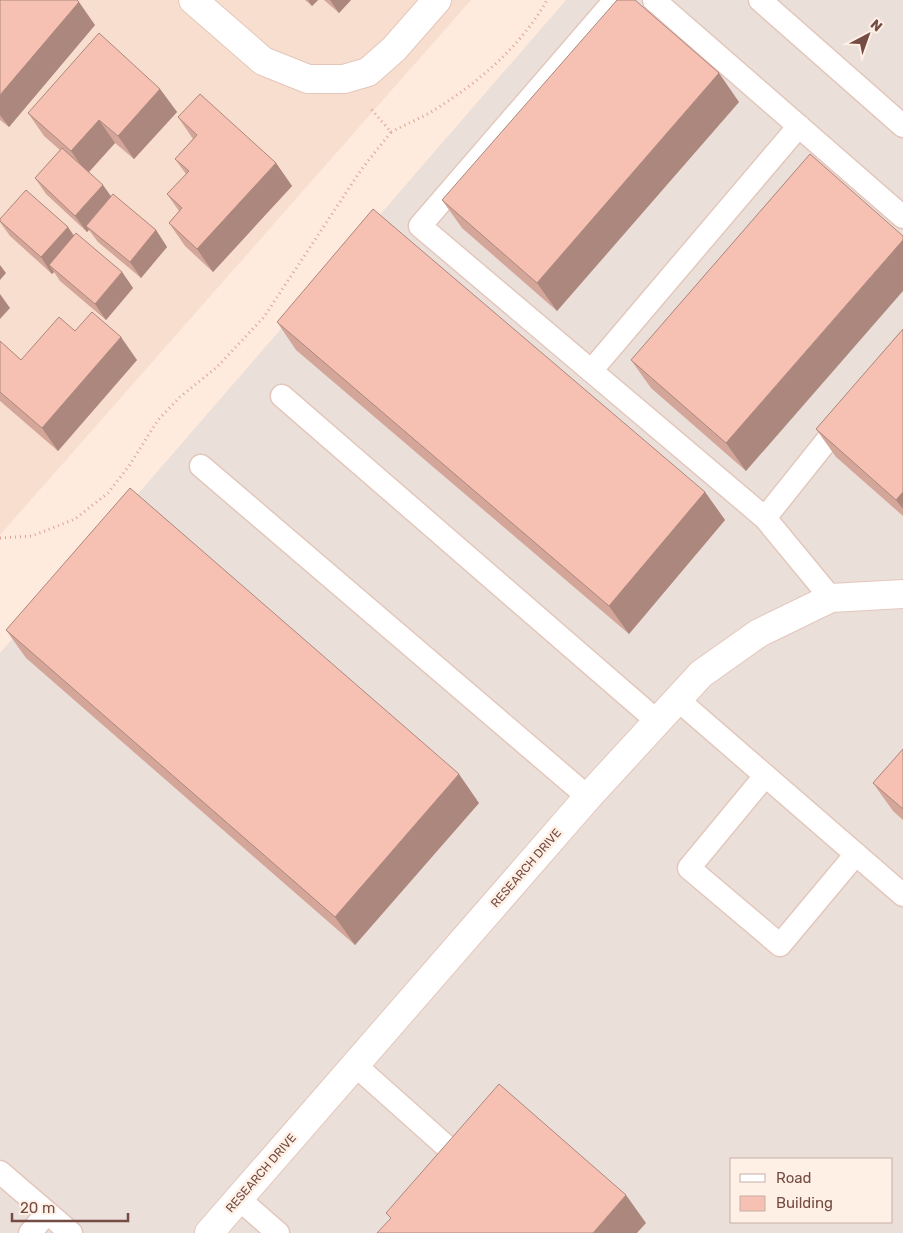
<svg xmlns="http://www.w3.org/2000/svg" width="903" height="1233" font-family="Rubik,sans-serif">
  <style>
    .residential { fill: #f8dece }
    .industrial { fill: #ebdfda; fill-rule: evenodd }
    .lines { fill: none; stroke-linecap: round; stroke-linejoin: round }
    .lane-casing { stroke: #e4c7bc; stroke-width: 25 }
    .street-casing { stroke: #e4c7bc; stroke-width: 30 }
    .path { stroke: #daa496; stroke-width: 3; stroke-dasharray: 1 4; stroke-linecap: butt }
    .lane { stroke: #fff; stroke-width: 22 }
    .street { stroke: #fff; stroke-width: 28 }
    .wall { fill: #d4a69a }
    .shaded-wall { fill: #ac877d }
    .building { fill: #f6c1b3; stroke: #ac877d }
    .labels { text-anchor: middle; stroke-width: 5; stroke-linejoin: round; paint-order: stroke }
    .street-label { font-size: 12px; fill: #754c44; stroke: #fff0e5 }
  </style>
  <rect width="100%" height="100%" fill="#feebdd"/>
  <!-- residential -->
  <path class="residential" d="M 0,0 L 471,0 L 0,535 Z"/>
  <!-- industrial -->
  <path class="industrial" d="M 566,0 L 903,0 L 903,1233 L 0,1233 L 0,653 ZM 732,1159 L 892,1159 L 892,1222 L 732,1222 Z"/>
  <g class="lines">
    <defs>
      <path id="lane" d="M 615,0 L 420,226 L 765,518 L 831,598
        M 654,0 L 903,217
        M 760,0 L 903,126
        M 591,371 L 799,126
        M 282,396 L 657,721
        M 201,466 L 588,797
        M 765,518 L 844,419
        M 677,699 L 903,895
        M 765,776 L 689,868 L 780,945 L 856,854
        M 355,1065 L 456,1155
        M 0,1172 L 71,1233
        M 239,1199 L 278,1233
        M 30,1233 L 47,1213"/>
      <path id="street" d="M 193,0 L 263,61 L 308,79 L 344,79 L 368,72 L 394,49 L 437,0
        M 209,1233 L 588,797 L 701,674 L 759,633 L 831,598 L 903,594"/>
    </defs>
    <!-- lane casing -->
    <use href="#lane" class="lane-casing"/>
    <!-- street casing -->
    <use href="#street" class="street-casing"/>
    <!-- path -->
    <path class="path" d="M 391,132 C 406,124 422,118 436,109 C 480,81 521,46 547,0
      M 0,538 L 32,536 L 75,519 L 108,493 L 129,466 L 158,420 L 180,397 L 217,367 L 264,317 L 361,170 L 391,132 L 370,108"/>
    <!-- lane -->
    <use href="#lane" class="lane"/>
    <!-- street -->
    <use href="#street" class="street"/>
  </g>
  <!-- wall -->
  <path class="wall" d="M 0,0 L 95,25 L 9,127 L 0,120 Z
    M 305,0 L 318,0 L 312,6 Z
    M 324,0 L 351,0 L 339,13 Z
    M 160,89 L 177,112 L 134,159 L 115,143 L 89,172 L 111,196 L 156,230 L 167,247 L 141,278 L 98,242 L 89,230 L 87,232 L 46,194 L 35,178 L 60,150 L 44,136 L 28,113 Z
    M 739,102 L 557,311 L 462,228 L 442,200 Z
    M 178,117 L 276,163 L 292,186 L 213,272 L 185,246 L 169,223 L 179,211 L 167,194 L 186,174 L 175,159 L 193,139 Z
    M 810,154 L 746,471 L 651,388 L 631,360 Z
    M 0,219 L 74,235 L 122,272 L 133,288 L 106,320 L 60,281 L 54,272 L 52,274 L 10,236 L 0,222 Z
    M 277,322 L 705,492 L 725,520 L 629,634 L 296,350 Z
    M 903,329 L 903,516 L 836,457 L 816,429 Z
    M 75,331 L 137,360 L 58,451 L 0,401 L 0,341 L 21,360 Z
    M 6,630 L 479,803 L 355,945 L 26,658 Z
    M 903,749 L 903,820 L 893,811 L 873,783 Z"/>
  <!-- shaded-wall -->
  <path class="shaded-wall" d="M 308,0 L 318,0 L 312,6 Z
    M 330,0 L 351,0 L 339,13 Z
    M 79,2 L 95,25 L 9,127 L 0,115 L 0,95 Z
    M 719,73 L 739,102 L 557,311 L 537,283 Z
    M 160,89 L 177,112 L 134,159 L 118,136 Z
    M 99,120 L 115,143 L 87,174 L 71,151 Z
    M 276,163 L 292,186 L 213,272 L 197,249 Z
    M 103,185 L 115,202 L 86,226 L 89,230 L 87,232 L 75,216 Z
    M 68,227 L 79,243 L 49,265 L 54,272 L 52,274 L 41,257 Z
    M 156,230 L 167,247 L 141,278 L 130,262 Z
    M 903,240 L 903,291 L 746,471 L 726,443 Z
    M 0,265 L 6,273 L 0,280 Z
    M 122,272 L 133,288 L 106,320 L 95,304 Z
    M 0,294 L 10,308 L 0,319 Z
    M 121,337 L 137,360 L 58,451 L 42,428 Z
    M 705,492 L 725,520 L 629,634 L 609,606 Z
    M 903,492 L 903,509 L 896,500 Z
    M 459,774 L 479,803 L 355,945 L 335,917 Z
    M 626,1195 L 646,1223 L 637,1233 L 593,1233 Z"/>
  <!-- building -->
  <path class="building" d="M 0,0 L 77,0 L 79,2 L 0,95 Z
    M 617,0 L 635,0 L 719,73 L 537,283 L 442,200 Z
    M 99,33 L 160,89 L 118,136 L 99,120 L 71,151 L 28,113 Z
    M 200,94 L 276,163 L 197,249 L 169,223 L 182,208 L 167,194 L 189,171 L 175,159 L 197,135 L 178,117 Z
    M 62,148 L 103,185 L 75,216 L 35,178 Z
    M 810,154 L 903,236 L 903,240 L 726,443 L 631,360 Z
    M 26,190 L 68,227 L 41,257 L 0,221 L 0,219 Z
    M 113,194 L 156,230 L 130,262 L 86,226 Z
    M 373,209 L 705,492 L 609,606 L 277,322 Z
    M 76,233 L 122,272 L 95,304 L 49,265 Z
    M 92,312 L 121,337 L 42,428 L 0,392 L 0,341 L 21,360 L 59,317 L 75,331 Z
    M 903,329 L 903,492 L 896,500 L 816,429 Z
    M 130,488 L 459,774 L 335,917 L 6,630 Z
    M 903,749 L 903,809 L 873,783 Z
    M 499,1084 L 626,1195 L 593,1233 L 377,1233 L 391,1218 L 386,1213 Z"/>
  <g class="labels">
    <!-- street labels -->
    <g class="street-label">
      <text transform="translate(526 868) rotate(-49)" y="4">RESEARCH DRIVE</text>
      <text transform="translate(261 1173) rotate(-49)" y="4">RESEARCH DRIVE</text>
    </g>
  </g>
  <!-- legend -->
  <rect x="730" y="1158" width="162" height="65" fill="#fff0e5" stroke="#c8aea5"/>
  <rect x="740" y="1174" width="25" height="8" fill="#ffffff" stroke="#c8aea5"/>
  <text x="776" y="1183" font-size="15" fill="#754c44">Road</text>
  <rect x="740" y="1196" width="25" height="15" fill="#f6c1b3" stroke="#c8aea5"/>
  <text x="776" y="1208" font-size="15" fill="#754c44">Building</text>
  <!-- north arrow -->
  <g transform="translate(868 35) rotate(41)" stroke="#fff0e5" stroke-width="4" paint-order="stroke">
  <path d="M0-4L9 19L0 12L-9 19Z" fill="#754c44"/>
  <text y="-8" font-size="14" font-weight="bold" text-anchor="middle" fill="#754c44">N</text>
  </g>
  <!-- scale -->
  <path d="M12 1213v8h116v-8" fill="none" stroke="#754c44" stroke-width="2.5"/>
  <text x="20" y="1213" font-size="15" fill="#754c44" stroke="#fff0e5" stroke-width="4" paint-order="stroke">20 m</text>
</svg>
